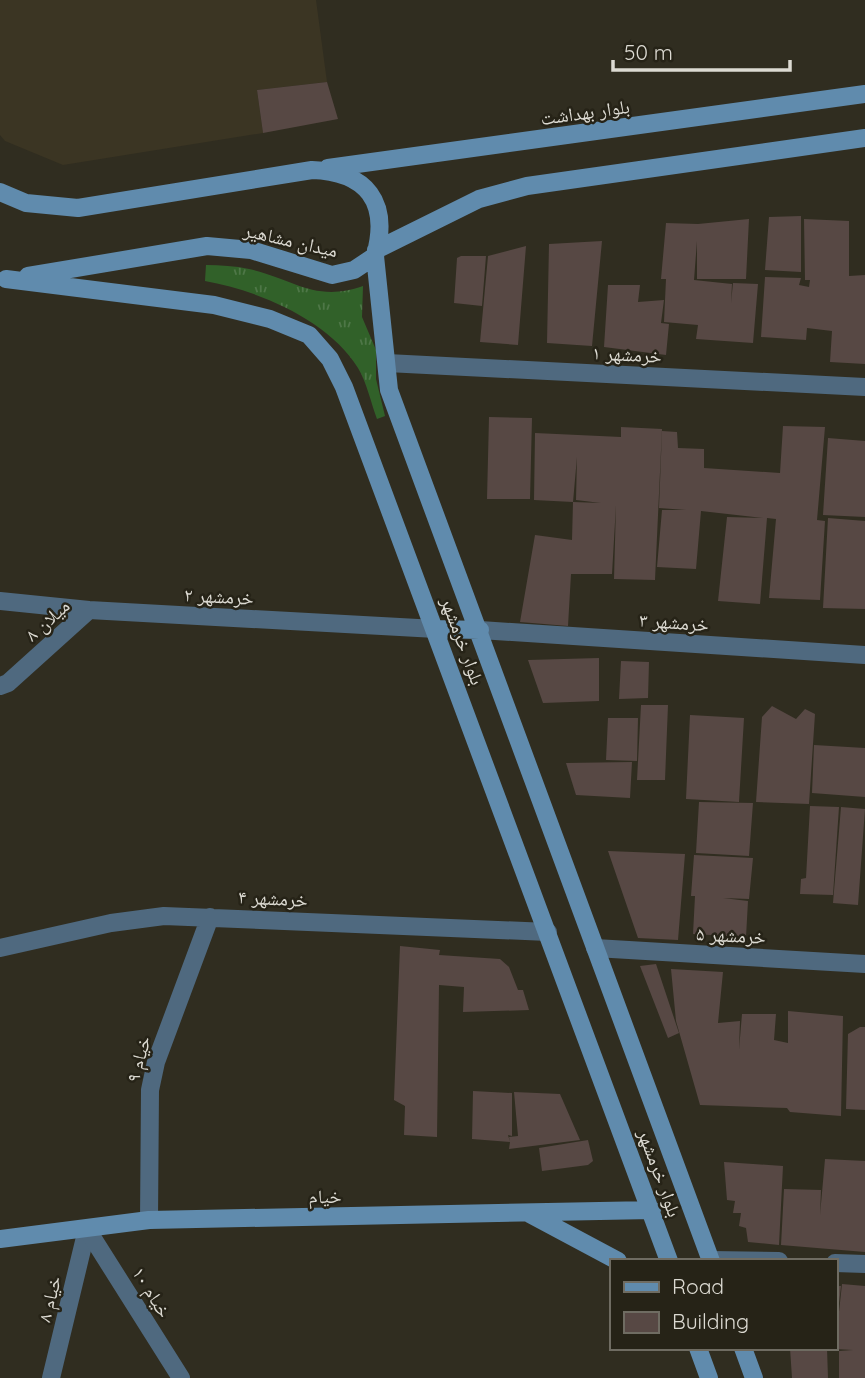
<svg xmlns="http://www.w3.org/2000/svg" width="865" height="1378" font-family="Quicksand,'Noto Naskh Arabic',sans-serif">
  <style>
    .built { fill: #3b3523 }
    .grass { fill: url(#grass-tufts) }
    .building { fill: #574844; fill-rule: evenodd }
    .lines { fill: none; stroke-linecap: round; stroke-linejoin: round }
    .minor { stroke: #4f697f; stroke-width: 18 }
    .tertiary { stroke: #4f697f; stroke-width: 18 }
    .secondary { stroke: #608bad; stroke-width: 18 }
    .labels { text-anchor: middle; stroke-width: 5; stroke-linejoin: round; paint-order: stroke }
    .street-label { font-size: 19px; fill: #dcdad2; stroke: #262317 }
  </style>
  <defs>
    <pattern id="grass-tufts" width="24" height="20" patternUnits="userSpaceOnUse" patternTransform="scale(1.75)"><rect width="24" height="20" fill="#316129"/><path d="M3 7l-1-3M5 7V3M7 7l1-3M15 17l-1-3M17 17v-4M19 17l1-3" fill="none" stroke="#4e7747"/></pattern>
  </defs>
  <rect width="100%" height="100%" fill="#302d20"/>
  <!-- built -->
  <path class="built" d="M 0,0 L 316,0 L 327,82 L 257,90 L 263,133 L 63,165 L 5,141 L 0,135 Z"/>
  <!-- grass -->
  <path class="grass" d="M 206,265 C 220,265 235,266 249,269 C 294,279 315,303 363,286 L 362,317 L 376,350 L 376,379 L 385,416 L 377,419 C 371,403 367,383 358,368 C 329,320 257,290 205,281 Z"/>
  <!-- building -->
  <path class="building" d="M 327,82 L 338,119 L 263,133 L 257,90 Z
    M 801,216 L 801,272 L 765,270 L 769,217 Z
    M 749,219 L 746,279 L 697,279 L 697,241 L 694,280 L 732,284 L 731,303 L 733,283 L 758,284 L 753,343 L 696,339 L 698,325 L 664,322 L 666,279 L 661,279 L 666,223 L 698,224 Z
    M 804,219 L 849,221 L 849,276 L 865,275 L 865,364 L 830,362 L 832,331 L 807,328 L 806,340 L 761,337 L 765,277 L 801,278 L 799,285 L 809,287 L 810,280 L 805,280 Z
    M 602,241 L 592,346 L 547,343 L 549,244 Z
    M 526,246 L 518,345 L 480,342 L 488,256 Z
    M 461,256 L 486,256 L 482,306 L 454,303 L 457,258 Z
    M 608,285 L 640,285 L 638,302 L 664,300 L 661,323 L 669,324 L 666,355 L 604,347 Z
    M 489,417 L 532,418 L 530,499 L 487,499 Z
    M 783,426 L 825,427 L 817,520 L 825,521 L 820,600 L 769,598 L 776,519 L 767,518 L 760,604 L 718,601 L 727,517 L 763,518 L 701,511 L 696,569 L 657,567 L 662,510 L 686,510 L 659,508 L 662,431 L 677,432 L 678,448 L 704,449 L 704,468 L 780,473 Z
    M 621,427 L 662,429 L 655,580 L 614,579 L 616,505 L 612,574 L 571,574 L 568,626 L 520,622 L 535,535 L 572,540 L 573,502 L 534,500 L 535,433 L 621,437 ZM 577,457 L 576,500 L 601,503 L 573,502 Z
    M 828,438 L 865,441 L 865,517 L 823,515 Z
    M 828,518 L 865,521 L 865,609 L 823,608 Z
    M 599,658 L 599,701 L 543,703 L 528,660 Z
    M 621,661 L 649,662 L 648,698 L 619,699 Z
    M 641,705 L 668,705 L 665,780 L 637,780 Z
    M 772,706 L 796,719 L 805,709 L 815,714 L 809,804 L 756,802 L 762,717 Z
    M 690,715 L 744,718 L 739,802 L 686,799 Z
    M 608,718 L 638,718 L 637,761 L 606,760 Z
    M 814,745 L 865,748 L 865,797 L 812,793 Z
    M 632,762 L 630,798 L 576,795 L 566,763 Z
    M 699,802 L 753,803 L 749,856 L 696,853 Z
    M 810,806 L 839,807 L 833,895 L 800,894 L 801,879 L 806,878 Z
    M 841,807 L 865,809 L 858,905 L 833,903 Z
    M 608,851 L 685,854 L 678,940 L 638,938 Z
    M 694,855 L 753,858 L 749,899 L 723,898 L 748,901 L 746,937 L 693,934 L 695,896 L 691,896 Z
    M 400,946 L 440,950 L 439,955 L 500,959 L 509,967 L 518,990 L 523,990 L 529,1010 L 463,1012 L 464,987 L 439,985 L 437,1137 L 404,1135 L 405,1106 L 394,1100 Z
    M 656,964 L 679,1033 L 668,1038 L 640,966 Z
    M 671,969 L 723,972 L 718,1023 L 740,1021 L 739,1050 L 742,1014 L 776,1014 L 774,1040 L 788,1043 L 788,1011 L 843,1016 L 841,1116 L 790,1112 L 787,1108 L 700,1105 L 676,1021 Z
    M 860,1027 L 865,1027 L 865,1110 L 846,1109 L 848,1034 Z
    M 473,1091 L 512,1093 L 512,1136 L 508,1135 L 510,1142 L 509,1137 L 518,1136 L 514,1092 L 560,1094 L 580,1140 L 509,1149 L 510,1142 L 472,1139 Z
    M 588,1140 L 593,1161 L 588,1165 L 542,1171 L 539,1148 Z
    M 825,1159 L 865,1161 L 865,1252 L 781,1245 L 784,1189 L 821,1190 L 820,1215 Z
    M 724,1162 L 783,1166 L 779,1245 L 748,1242 L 746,1228 L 739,1226 L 741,1213 L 733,1213 L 735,1201 L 727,1200 Z
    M 842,1284 L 865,1286 L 865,1378 L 839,1378 L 839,1351 L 853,1350 L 835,1349 Z
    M 835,1286 L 841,1286 L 837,1322 L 835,1322 Z
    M 790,1348 L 827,1348 L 828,1378 L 792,1378 Z"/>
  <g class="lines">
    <!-- minor -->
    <path class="minor" d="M 387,363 L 865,387
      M 0,601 L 89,610 L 436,629
      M 480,630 L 865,655
      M 0,686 L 8,683 L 89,610
      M 0,948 L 111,923 L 164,916 L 548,932
      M 595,948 L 865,964
      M 149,1220 L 150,1090 L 156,1062 L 210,917
      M 710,1260 L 779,1261
      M 835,1263 L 865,1264
      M 51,1378 L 87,1229"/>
    <!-- tertiary -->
    <path class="tertiary" d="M 87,1229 L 181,1378"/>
    <!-- secondary -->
    <path class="secondary" d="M 328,168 L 865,94
      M 0,192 L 26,203 L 78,208 L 312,170 C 367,172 390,202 375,256 L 354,270 L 332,275 L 251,250 L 207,246 L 28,276
      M 376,250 L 479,199 L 527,186 L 865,138
      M 375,256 L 389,390 L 711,1261
      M 6,279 L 214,305 L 270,319 L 309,335 L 330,359 L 344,387 L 669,1261
      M 436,629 L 480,630
      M 530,1214 L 618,1261
      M 0,1239 L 149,1220 L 652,1210
      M 698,1348 L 709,1378
      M 743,1348 L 754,1378"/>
  </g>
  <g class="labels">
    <!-- street labels -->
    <g class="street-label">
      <text transform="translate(585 112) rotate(-8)" y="7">بلوار بهداشت</text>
      <text transform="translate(291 240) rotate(13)" y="7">میدان مشاهیر</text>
      <text transform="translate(627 354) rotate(3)" y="7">خرمشهر ۱</text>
      <text transform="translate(219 596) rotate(3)" y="7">خرمشهر ۲</text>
      <text transform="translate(47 620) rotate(-42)" y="7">میلان ۸</text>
      <text transform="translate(674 622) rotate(4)" y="7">خرمشهر ۳</text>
      <text transform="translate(463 641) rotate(70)" y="7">بلوار خرمشهر</text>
      <text transform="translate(273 898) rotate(3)" y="7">خرمشهر ۴</text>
      <text transform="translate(731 935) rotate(3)" y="7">خرمشهر ۵</text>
      <text transform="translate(138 1059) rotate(-75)" y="7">خیام ۹</text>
      <text transform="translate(660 1173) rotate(70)" y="7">بلوار خرمشهر</text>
      <text transform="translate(325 1196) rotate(-1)" y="7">خیام</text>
      <text transform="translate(152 1292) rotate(58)" y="7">خیام ۱۰</text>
      <text transform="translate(49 1299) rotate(-76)" y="7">خیام ۸</text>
    </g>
  </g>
  <!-- legend -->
  <rect x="610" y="1259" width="228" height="91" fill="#262317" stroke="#6f6c62" stroke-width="2"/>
  <rect x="624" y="1282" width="35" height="10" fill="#608bad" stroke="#6f6c62" stroke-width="2"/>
  <text x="672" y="1294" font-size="21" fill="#dcdad2">Road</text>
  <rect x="624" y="1312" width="35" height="21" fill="#574844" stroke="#6f6c62" stroke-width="2"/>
  <text x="672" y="1329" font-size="21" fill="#dcdad2">Building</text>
  <!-- scale -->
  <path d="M613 60v10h177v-10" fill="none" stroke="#dcdad2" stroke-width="3.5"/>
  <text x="624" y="60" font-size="21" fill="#dcdad2" stroke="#262317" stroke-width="5" paint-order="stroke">50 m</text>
</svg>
